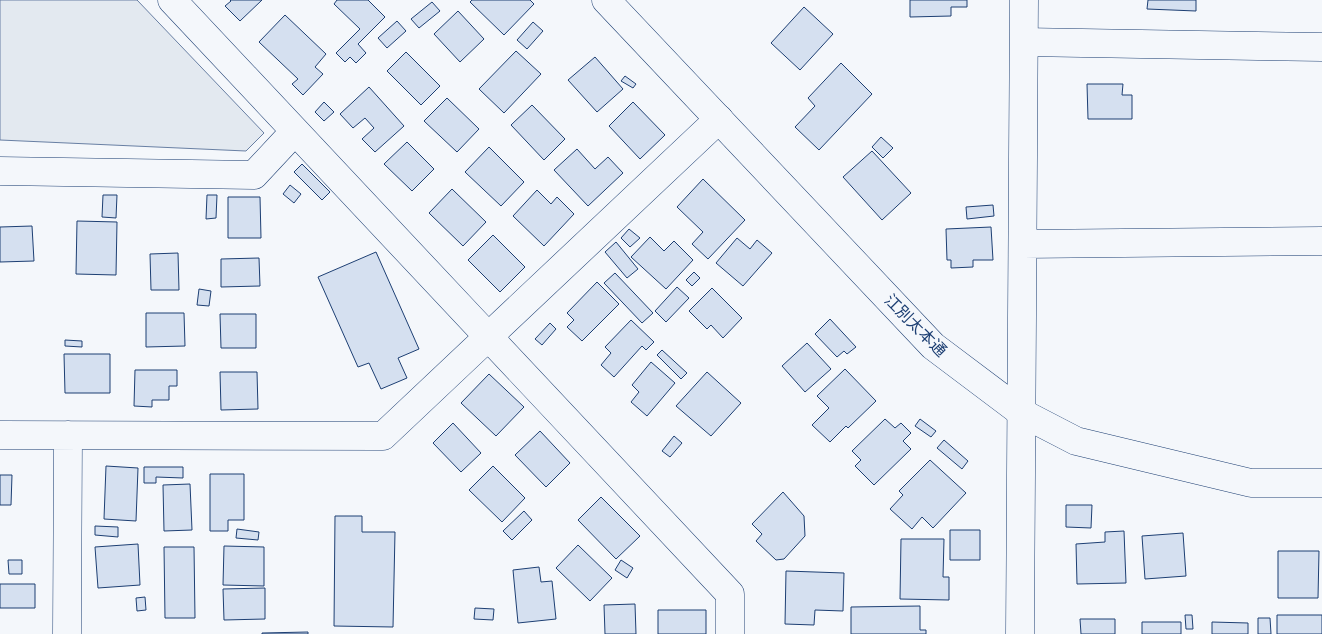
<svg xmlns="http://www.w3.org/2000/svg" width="1322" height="634" font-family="Georgia,'Noto Sans JP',serif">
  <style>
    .green { fill: #e3e9f0; stroke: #687fa3 }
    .building { fill: #d5e0f0; stroke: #1d3f73 }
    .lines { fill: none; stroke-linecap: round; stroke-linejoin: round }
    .street-casing { stroke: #1d3f73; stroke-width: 29 }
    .secondary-casing { stroke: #1d3f73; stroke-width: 29 }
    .street { stroke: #f4f7fb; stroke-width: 28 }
    .secondary { stroke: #f4f7fb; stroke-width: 28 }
    .labels { text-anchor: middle; stroke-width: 4; stroke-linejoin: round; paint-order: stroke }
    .street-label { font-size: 16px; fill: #1d3f73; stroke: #f4f7fb }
  </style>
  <rect width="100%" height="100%" fill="#f4f7fb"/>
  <!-- green -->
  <path class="green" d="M 0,0 L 137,0 L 264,133 L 246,151 L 0,140 Z"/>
  <!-- building -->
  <path class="building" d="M 230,0 L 262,0 L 240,21 L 225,6 L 231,1 Z
    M 337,0 L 368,0 L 385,17 L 358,44 L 366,53 L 356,63 L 350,57 L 345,62 L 336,53 L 360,29 L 334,4 Z
    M 472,0 L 530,0 L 534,4 L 504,35 L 470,2 Z
    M 910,0 L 967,0 L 967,7 L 951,7 L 951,16 L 910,17 Z
    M 1148,0 L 1196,0 L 1196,11 L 1147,9 Z
    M 432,2 L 440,11 L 419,28 L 411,19 Z
    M 804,7 L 833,34 L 800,70 L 771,43 Z
    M 458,11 L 484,39 L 460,62 L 434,34 Z
    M 285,15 L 326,54 L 315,67 L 323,74 L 303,95 L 292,84 L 298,79 L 259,42 Z
    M 397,21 L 406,31 L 387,48 L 378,38 Z
    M 533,22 L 543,31 L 527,49 L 517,40 Z
    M 516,51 L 541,74 L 504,113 L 479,89 Z
    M 406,52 L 440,86 L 421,105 L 387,71 Z
    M 595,57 L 623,89 L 597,112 L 568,80 Z
    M 841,63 L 872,94 L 819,150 L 795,127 L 815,106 L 808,98 Z
    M 625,76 L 636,84 L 633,88 L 621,81 Z
    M 1087,84 L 1123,84 L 1122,95 L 1132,95 L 1132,119 L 1088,119 Z
    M 369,87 L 404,126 L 375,152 L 362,139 L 374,128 L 365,118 L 353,128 L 340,114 Z
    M 447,98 L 479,129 L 457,152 L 424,121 Z
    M 324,102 L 334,112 L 324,121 L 315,112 Z
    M 633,102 L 665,135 L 640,159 L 609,126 Z
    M 532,105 L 565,139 L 544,160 L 511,125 Z
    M 881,137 L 893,148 L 883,158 L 872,147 Z
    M 407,142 L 434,169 L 412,191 L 384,164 Z
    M 489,147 L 524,182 L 501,206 L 465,172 Z
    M 577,149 L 595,169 L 608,157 L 623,173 L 588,206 L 554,170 Z
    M 872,151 L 911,193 L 882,220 L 843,177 Z
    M 302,164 L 330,192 L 322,200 L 294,172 Z
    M 703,179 L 745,220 L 708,259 L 692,244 L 703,232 L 677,207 Z
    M 290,185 L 301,194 L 294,203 L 283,194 Z
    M 452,189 L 486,222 L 463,246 L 429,213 Z
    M 537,190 L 551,204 L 557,197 L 574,214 L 544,246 L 513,216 Z
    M 103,195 L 117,195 L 116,218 L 102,217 Z
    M 207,195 L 217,195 L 216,218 L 206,219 Z
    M 228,197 L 260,197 L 261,238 L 228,238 Z
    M 993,205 L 994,216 L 967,219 L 966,207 Z
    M 77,221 L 117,222 L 116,275 L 76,274 Z
    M 32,226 L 34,261 L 0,262 L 0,227 Z
    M 991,227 L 993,260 L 973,260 L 973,267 L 951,268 L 951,260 L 947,260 L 946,229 Z
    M 629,229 L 640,238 L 630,247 L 621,238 Z
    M 493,235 L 525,267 L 500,292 L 468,260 Z
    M 650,237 L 664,251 L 674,241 L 693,260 L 666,289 L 631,257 Z
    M 737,238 L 750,249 L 757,240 L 772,253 L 743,286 L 716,263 Z
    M 616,242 L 638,269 L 627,278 L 605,252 Z
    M 376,252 L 419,349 L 398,358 L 407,378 L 381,389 L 369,363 L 358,367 L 318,277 Z
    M 178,253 L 179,290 L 151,290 L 150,254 Z
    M 259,258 L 260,286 L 221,287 L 221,259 Z
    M 694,272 L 700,278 L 692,286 L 686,280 Z
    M 615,273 L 653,313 L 642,323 L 604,283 Z
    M 597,282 L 619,304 L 582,341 L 567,327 L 574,320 L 567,313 Z
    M 677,287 L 689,298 L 666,322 L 655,311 Z
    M 712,288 L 742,318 L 723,338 L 711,325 L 707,329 L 689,311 Z
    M 199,289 L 211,291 L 209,306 L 197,305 Z
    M 146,313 L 184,313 L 185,346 L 146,347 Z
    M 220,314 L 256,314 L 256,348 L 221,348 Z
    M 830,319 L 856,347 L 847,354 L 844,351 L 837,357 L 815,334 Z
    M 631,320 L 654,342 L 646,350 L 642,346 L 614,377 L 601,365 L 611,353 L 605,347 Z
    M 550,323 L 556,329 L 542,345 L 535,339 Z
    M 65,340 L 82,341 L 82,347 L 65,346 Z
    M 807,343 L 831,369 L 805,392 L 782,366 Z
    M 662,350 L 687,373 L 681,379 L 657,355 Z
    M 64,354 L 110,354 L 110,393 L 65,393 Z
    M 651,362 L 675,383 L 647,416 L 631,402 L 639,392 L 632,385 Z
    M 845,369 L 876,401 L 848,428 L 846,426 L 830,442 L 812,425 L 829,408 L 817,396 Z
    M 135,370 L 177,370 L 177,386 L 169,386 L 169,400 L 152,400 L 152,407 L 134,406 Z
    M 220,372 L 257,372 L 258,409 L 221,410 Z
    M 707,372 L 741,403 L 711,436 L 676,406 Z
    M 489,374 L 524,407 L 496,436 L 461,403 Z
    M 885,419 L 895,428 L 901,423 L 911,433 L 903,441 L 911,449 L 874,485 L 855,466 L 861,460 L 852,451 Z
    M 920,419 L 936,431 L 931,437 L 915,426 Z
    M 453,423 L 481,453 L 461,472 L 433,443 Z
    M 540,431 L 570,463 L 546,487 L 515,455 Z
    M 674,436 L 682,443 L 670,457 L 662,451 Z
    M 944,440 L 968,461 L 962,469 L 937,448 Z
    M 930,460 L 966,493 L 933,528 L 922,517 L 912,529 L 890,509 L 903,495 L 899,491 Z
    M 106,466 L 138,468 L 136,521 L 104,519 Z
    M 493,466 L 525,498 L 502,522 L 469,490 Z
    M 144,467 L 183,467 L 183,478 L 156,477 L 156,483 L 144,483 Z
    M 210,474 L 244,474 L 244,520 L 228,520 L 228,531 L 210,531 Z
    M 0,475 L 12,475 L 11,505 L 0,505 Z
    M 190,484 L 192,530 L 164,531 L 163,485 Z
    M 783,492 L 804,516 L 805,536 L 784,559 L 776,560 L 756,541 L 762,534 L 752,524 Z
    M 601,497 L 640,536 L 616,559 L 578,520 Z
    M 1066,505 L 1092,505 L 1091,528 L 1066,527 Z
    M 524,511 L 532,520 L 512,540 L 503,531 Z
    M 335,516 L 362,516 L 362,532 L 395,532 L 393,627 L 334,626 Z
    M 95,526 L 118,527 L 118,537 L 95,535 Z
    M 237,529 L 259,532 L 258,540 L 236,538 Z
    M 950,530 L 980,530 L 980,560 L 950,560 Z
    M 1124,531 L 1126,583 L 1077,584 L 1076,544 L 1105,542 L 1105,532 Z
    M 1183,533 L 1186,576 L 1145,579 L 1142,536 Z
    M 901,539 L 944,539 L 943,577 L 949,577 L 949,600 L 900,599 Z
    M 138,544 L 140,585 L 98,588 L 95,547 Z
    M 578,545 L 612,578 L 590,601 L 556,568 Z
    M 224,546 L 264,547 L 264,586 L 223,585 Z
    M 164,547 L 194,547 L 195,618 L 165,618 Z
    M 1278,551 L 1319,551 L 1318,598 L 1278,598 Z
    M 8,560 L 22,560 L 22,574 L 9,574 Z
    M 621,560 L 633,568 L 627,578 L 615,570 Z
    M 539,567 L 541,582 L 552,581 L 556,619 L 518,623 L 513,570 Z
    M 786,571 L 844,573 L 843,611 L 815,610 L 814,625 L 785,624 Z
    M 0,584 L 35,584 L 35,608 L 0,608 Z
    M 265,588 L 265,619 L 224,620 L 223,589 Z
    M 145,597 L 146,610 L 137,611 L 136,598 Z
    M 635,604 L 636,634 L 605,634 L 604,605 Z
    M 920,606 L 920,630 L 926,630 L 926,634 L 851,634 L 851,607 Z
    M 475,608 L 494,609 L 493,620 L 474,619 Z
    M 658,610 L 706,610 L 706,634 L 658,634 Z
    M 1185,615 L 1192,615 L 1193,629 L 1186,629 Z
    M 1277,615 L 1322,615 L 1322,634 L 1277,634 Z
    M 1258,618 L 1270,618 L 1271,634 L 1258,634 Z
    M 1080,619 L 1115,619 L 1115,634 L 1081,634 Z
    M 1142,622 L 1181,622 L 1181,634 L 1142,634 Z
    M 1212,622 L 1248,623 L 1248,634 L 1212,634 Z
    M 308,632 L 308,634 L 262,634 L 262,633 Z"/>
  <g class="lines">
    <defs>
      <path id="street" d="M 172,0 L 730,594 L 730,634
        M 1024,42 L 1322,47
        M 0,171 L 254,175 L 295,131
        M 1023,244 L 1322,241
        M 0,435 L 383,436 L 719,119
        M 67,634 L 68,435
        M 1020,634 L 1024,0"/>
      <path id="secondary" d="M 606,0 L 933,346 L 1022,413 L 1076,441 L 1251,483 L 1322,483"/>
    </defs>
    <!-- street casing -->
    <use href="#street" class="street-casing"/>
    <!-- secondary casing -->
    <use href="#secondary" class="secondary-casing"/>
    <!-- street -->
    <use href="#street" class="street"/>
    <!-- secondary -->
    <use href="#secondary" class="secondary"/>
  </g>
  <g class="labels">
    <!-- street labels -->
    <g class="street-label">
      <text transform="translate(916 325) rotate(45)" y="6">江別太本通</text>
    </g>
  </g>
</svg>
